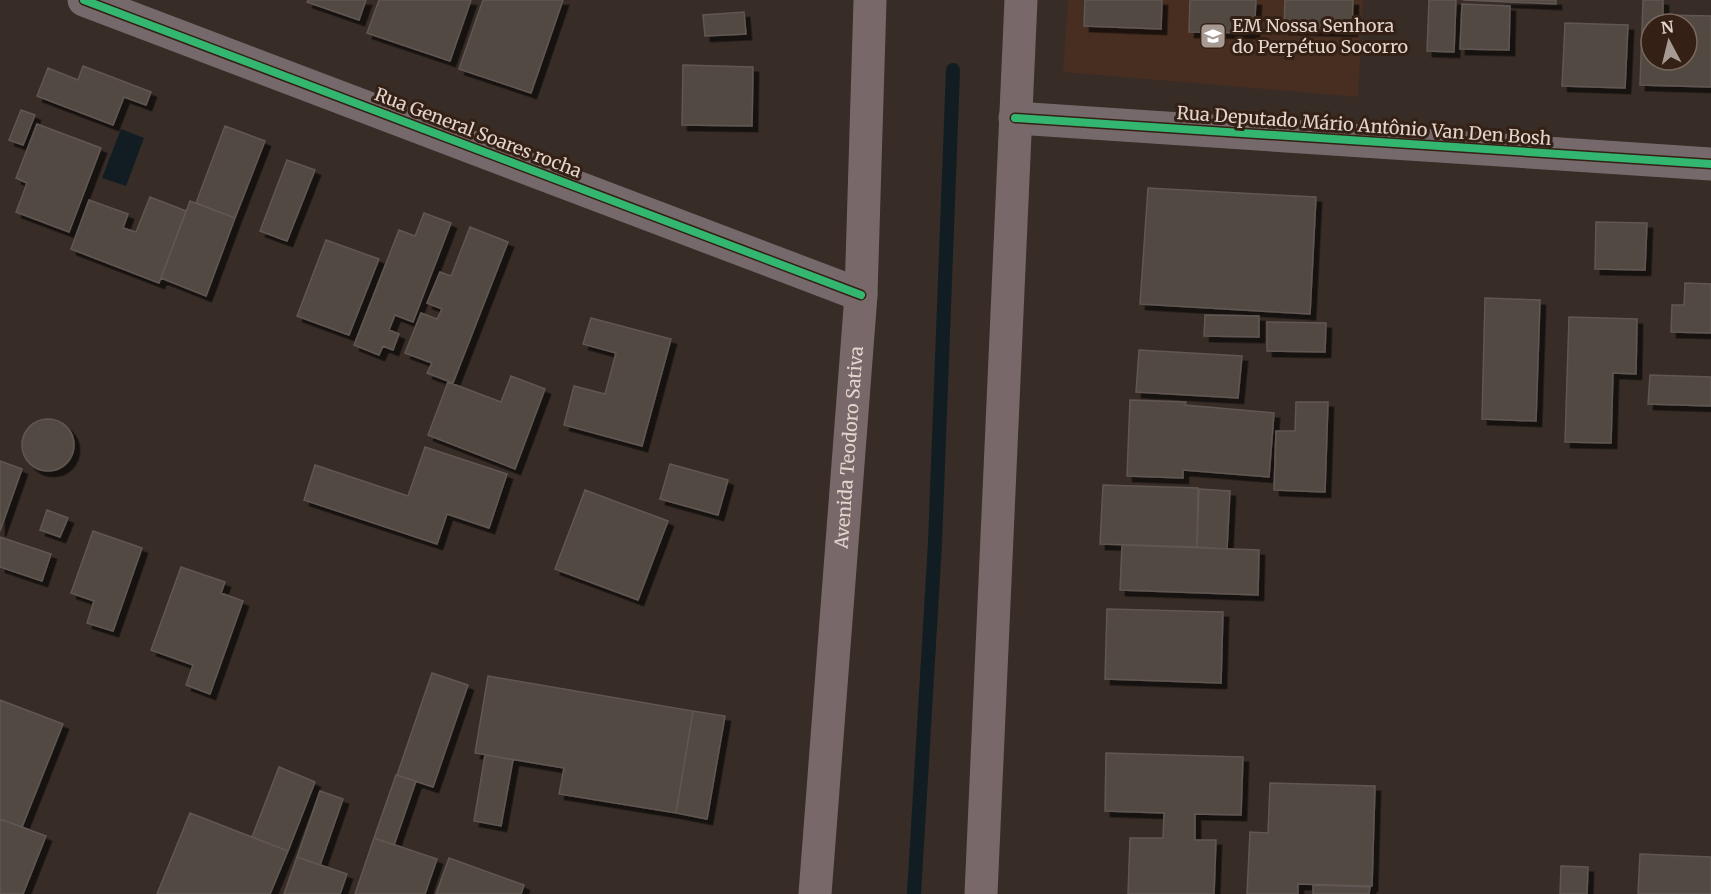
<svg xmlns="http://www.w3.org/2000/svg" width="1711" height="894" font-family="Merriweather,serif">
  <style>
    .built { fill: #472e20 }
    .water { fill: #111d22 }
    .lines { fill: none; stroke-linecap: round; stroke-linejoin: round }
    .stream { stroke: #111d22; stroke-width: 14 }
    .building { fill: #514843; stroke: #615753; stroke-width: 1.5; fill-rule: evenodd; filter: url(#shadow) }
    .minor { stroke: #76696c; stroke-width: 33 }
    .primary { stroke: #78686a; stroke-width: 33 }
    .cycleway-casing { stroke: #342014; stroke-width: 11 }
    .cycleway { stroke: #33b770; stroke-width: 8 }
    .labels { text-anchor: middle; stroke-width: 6; stroke-linejoin: round; paint-order: stroke }
    .poi-label { font-size: 18px; fill: #e3d5cd; stroke: #342014; text-anchor: start }
    .street-label { font-size: 18px; fill: #e3d5cd; stroke: #342014 }
  </style>
  <defs>
    <filter id="shadow"><feDropShadow dx="5.5" dy="5.5" stdDeviation="0" flood-color="#0009"/></filter>
  </defs>
  <rect width="100%" height="100%" fill="#372c26"/>
  <!-- built -->
  <path class="built" d="M 1068,0 L 1363,0 L 1358,97 L 1063,72 Z"/>
  <!-- water -->
  <path class="water" d="M 121,129 L 144,138 L 126,186 L 102,178 Z"/>
  <g class="lines">
    <!-- stream -->
    <path class="stream" d="M 914,894 L 935,543 L 953,70"/>
  </g>
  <!-- building -->
  <path class="building" d="M 308,0 L 366,0 L 359,20 L 307,2 Z
    M 379,0 L 471,0 L 450,61 L 367,33 Z
    M 483,0 L 563,0 L 531,93 L 459,69 Z
    M 1085,0 L 1162,0 L 1161,29 L 1084,26 Z
    M 1190,0 L 1256,0 L 1254,33 L 1189,32 Z
    M 1285,0 L 1353,0 L 1352,31 L 1284,29 Z
    M 1429,0 L 1456,0 L 1454,52 L 1427,51 Z
    M 1463,0 L 1556,0 L 1556,4 Z
    M 1643,0 L 1663,0 L 1663,15 L 1711,16 L 1711,87 L 1640,85 ZM 1651,24 L 1687,24 L 1687,60 L 1651,60 Z
    M 1462,4 L 1510,6 L 1509,50 L 1460,49 Z
    M 744,12 L 746,34 L 705,36 L 703,15 Z
    M 1565,23 L 1628,25 L 1625,88 L 1562,86 Z
    M 683,65 L 753,67 L 752,126 L 682,125 Z
    M 83,66 L 151,92 L 146,105 L 124,97 L 113,125 L 37,96 L 48,68 L 78,80 Z
    M 21,110 L 35,115 L 23,145 L 9,140 Z
    M 37,124 L 101,148 L 69,232 L 16,212 L 27,183 L 16,178 Z
    M 225,126 L 265,141 L 235,218 L 196,203 Z
    M 287,160 L 315,170 L 287,241 L 260,231 Z
    M 1148,188 L 1316,197 L 1310,314 L 1140,304 Z
    M 150,197 L 186,211 L 159,283 L 71,249 L 89,200 L 128,214 L 123,228 L 136,232 Z
    M 190,201 L 235,218 L 206,296 L 161,278 Z
    M 424,213 L 451,223 L 413,322 L 395,315 L 389,330 L 399,334 L 393,350 L 383,346 L 379,355 L 354,345 L 399,230 L 415,236 Z
    M 1596,222 L 1647,223 L 1645,270 L 1595,269 Z
    M 470,227 L 508,242 L 453,383 L 427,373 L 432,363 L 405,353 L 421,313 L 437,319 L 442,309 L 427,303 L 440,272 L 451,276 Z
    M 326,240 L 379,259 L 349,335 L 297,316 Z
    M 1685,283 L 1711,284 L 1711,333 L 1671,332 L 1672,305 L 1684,305 Z
    M 1485,298 L 1540,300 L 1536,421 L 1482,419 Z
    M 1205,315 L 1259,316 L 1259,337 L 1204,336 Z
    M 1569,317 L 1637,319 L 1636,374 L 1613,373 L 1611,443 L 1565,442 Z
    M 591,318 L 671,339 L 642,446 L 564,425 L 574,386 L 605,394 L 616,353 L 583,344 Z
    M 1267,322 L 1326,323 L 1325,352 L 1267,351 Z
    M 1139,350 L 1242,356 L 1238,398 L 1136,392 Z
    M 1650,375 L 1711,377 L 1711,406 L 1648,404 Z
    M 511,376 L 545,389 L 515,469 L 428,435 L 448,382 L 501,402 Z
    M 1130,400 L 1186,402 L 1185,405 L 1274,413 L 1269,477 L 1183,470 L 1183,478 L 1127,476 Z
    M 1296,402 L 1328,402 L 1325,492 L 1274,490 L 1276,431 L 1295,431 Z
    M22 445a26 26 0 1 1 52 0a26 26 0 1 1-52 0Z
    M 425,447 L 507,474 L 489,528 L 447,514 L 437,544 L 304,500 L 315,465 L 408,496 Z
    M 0,461 L 22,469 L 0,531 Z
    M 670,464 L 728,480 L 718,515 L 660,499 Z
    M 1103,485 L 1198,488 L 1197,547 L 1100,544 Z
    M 1199,489 L 1230,491 L 1227,549 L 1197,547 Z
    M 585,490 L 668,521 L 638,600 L 555,569 Z
    M 47,510 L 68,518 L 60,537 L 40,530 Z
    M 93,531 L 142,548 L 113,631 L 87,623 L 94,601 L 71,593 Z
    M 0,537 L 51,554 L 42,581 L 0,567 Z
    M 1122,545 L 1259,550 L 1258,595 L 1120,590 Z
    M 181,567 L 225,582 L 221,593 L 243,601 L 210,694 L 186,685 L 193,665 L 151,650 Z
    M 1107,609 L 1223,612 L 1221,683 L 1105,679 Z
    M 432,673 L 468,685 L 433,787 L 397,775 Z
    M 488,676 L 693,711 L 676,813 L 559,794 L 564,768 L 475,753 Z
    M 0,700 L 63,724 L 22,827 L 0,819 Z
    M 693,711 L 725,716 L 707,819 L 676,813 Z
    M 1106,753 L 1243,757 L 1241,815 L 1195,814 L 1195,840 L 1216,840 L 1214,894 L 1128,894 L 1130,838 L 1163,838 L 1164,813 L 1105,811 Z
    M 485,755 L 513,760 L 501,826 L 474,821 Z
    M 279,767 L 315,782 L 288,851 L 252,837 Z
    M 396,775 L 416,781 L 394,845 L 374,838 Z
    M 1270,783 L 1375,786 L 1372,886 L 1298,884 L 1298,894 L 1247,894 L 1250,832 L 1268,833 Z
    M 320,791 L 343,799 L 320,865 L 297,857 Z
    M 190,813 L 288,851 L 270,894 L 157,894 Z
    M 0,819 L 46,836 L 23,894 L 0,894 Z
    M 374,838 L 437,859 L 425,894 L 355,894 Z
    M 1640,854 L 1711,857 L 1711,894 L 1638,894 Z
    M 297,857 L 347,874 L 340,894 L 284,894 Z
    M 449,858 L 524,885 L 521,894 L 436,894 Z
    M 1561,866 L 1588,867 L 1587,894 L 1560,894 Z
    M 1313,885 L 1370,887 L 1369,894 L 1313,894 Z"/>
  <g class="lines">
    <!-- minor -->
    <path class="minor" d="M 84,0 L 861,295
      M 1015,118 L 1711,164"/>
    <!-- primary -->
    <g class="primary">
      <path id="s1" d="M 815,894 L 861,295 L 870,0"/>
      <path d="M 981,894 L 1021,0"/>
    </g>
    <defs>
      <path id="cycleway" d="M 84,0 L 861,295
        M 1015,118 L 1711,164"/>
    </defs>
    <!-- cycleway casing -->
    <use href="#cycleway" class="cycleway-casing"/>
    <!-- cycleway -->
    <use href="#cycleway" class="cycleway"/>
  </g>
  <!-- icons -->
  <defs>
    <symbol id="school-square" viewBox="-11 -11 22 22"><rect x="-9" y="-9" width="18" height="18" rx="4" fill="#a79a93" stroke="#342014"/><path d="M0-5L7-2L0 1L-7-2ZM-4 1L0 2.5L4 1V4Q0 6-4 4Z" fill="#fff"/></symbol>
  </defs>
  <g fill-rule="evenodd">
    <use href="#school-square" x="1198" y="21" width="30" height="30"/>
  </g>
  <g class="labels">
    <!-- poi labels -->
    <g class="poi-label">
      <text x="1232" y="32">EM Nossa Senhora<tspan x="1232" dy="21">do Perpétuo Socorro</tspan></text>
    </g>
    <!-- street labels -->
    <g class="street-label">
      <text transform="translate(1364 126) rotate(4)" y="6">Rua Deputado Mário Antônio Van Den Bosh</text>
      <text transform="translate(478 133) rotate(21)" y="6">Rua General Soares rocha</text>
      <text dy="6" stroke="none"><textPath href="#s1" startOffset="448">Avenida Teodoro Sativa</textPath></text>
    </g>
  </g>
  <!-- north arrow -->
  <g transform="translate(1669 42) rotate(353)"><circle r="28" fill="#342014" stroke="#7a685e" stroke-width="1.5"/>
  <path d="M0-4.5L10 22L0 15L-10 22Z" fill="#a79a93"/>
  <text y="-9" font-size="16" font-weight="bold" text-anchor="middle" fill="#e3d5cd">N</text>
  </g>
</svg>
